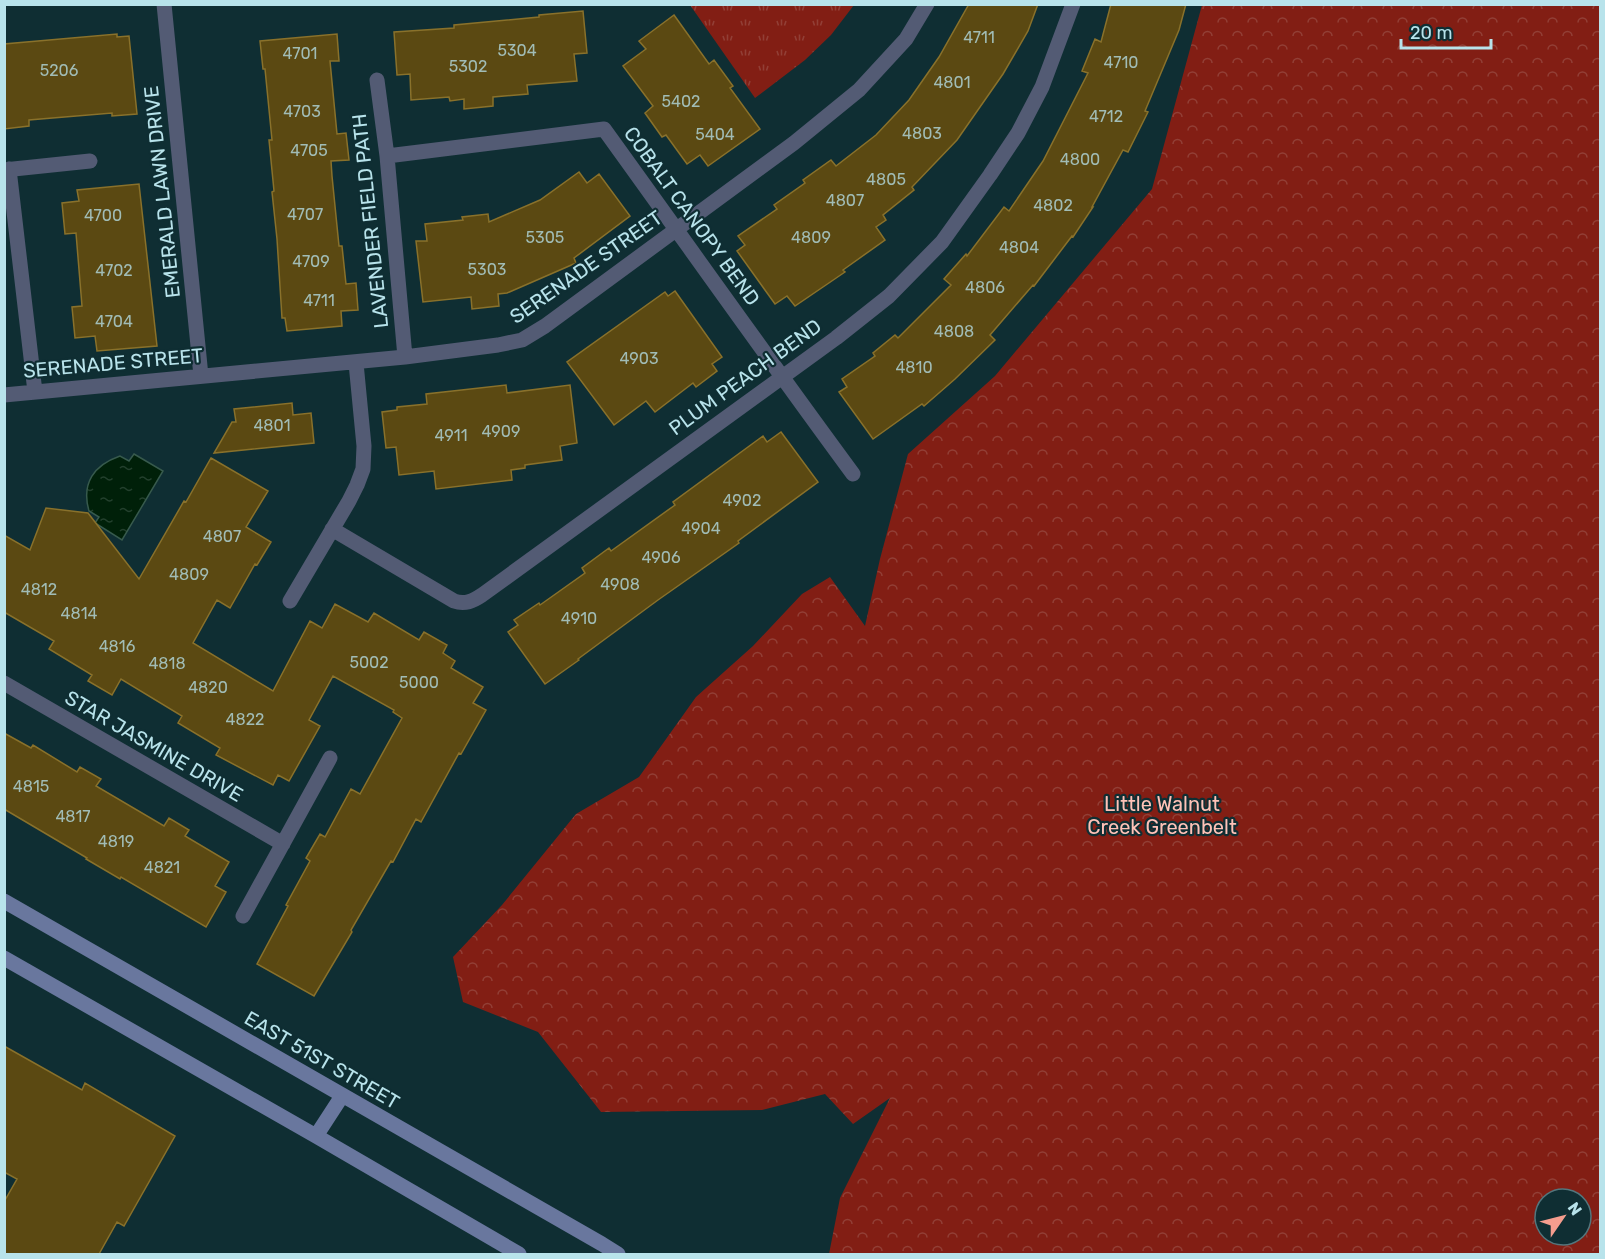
<svg xmlns="http://www.w3.org/2000/svg" width="1605" height="1259" font-family="Rubik,sans-serif">
  <style>
    .grass { fill: url(#grass-tufts) }
    .forest { fill: url(#forest-crowns); fill-rule: evenodd }
    .water { fill: url(#water-ripples); stroke: #375a4d; stroke-width: 1.5 }
    .building { fill: #5b4912; stroke: #89712b; stroke-width: 1.5 }
    .lines { fill: none; stroke-linecap: round; stroke-linejoin: round }
    .street { stroke: #535b74; stroke-width: 15 }
    .secondary { stroke: #69779e; stroke-width: 15 }
    .labels { text-anchor: middle; stroke-width: 4.5; stroke-linejoin: round; paint-order: stroke }
    .number-label { font-size: 16px; fill: #a1bcb5 }
    .street-label { font-size: 20px; fill: #b8e3eb; stroke: #0f2e33 }
    .park-label { font-size: 20px; fill: #ffc2b7; stroke: #0f2e33 }
  </style>
  <defs>
    <pattern id="grass-tufts" width="24" height="20" patternUnits="userSpaceOnUse" patternTransform="scale(1.5)"><rect width="24" height="20" fill="#821e14"/><path d="M3 7l-1-3M5 7V3M7 7l1-3M15 17l-1-3M17 17v-4M19 17l1-3" fill="none" stroke="#923f36"/></pattern>
    <pattern id="forest-crowns" width="20" height="18" patternUnits="userSpaceOnUse" patternTransform="scale(1.5)"><rect width="20" height="18" fill="#821e14"/><path d="M2 6a3 3 0 1 1 6 0M12 15a3 3 0 1 1 6 0" fill="none" stroke="#923f36"/></pattern>
    <pattern id="water-ripples" width="26" height="14" patternUnits="userSpaceOnUse" patternTransform="scale(1.5)"><rect width="26" height="14" fill="#002009"/><path d="M2 4q2-2 4 0t4 0M15 11q2-2 4 0t4 0" fill="none" stroke="#23402d"/></pattern>
  </defs>
  <rect width="100%" height="100%" fill="#0f2e33"/>
  <!-- grass -->
  <path class="grass" d="M 690,5 L 854,5 L 831,35 L 805,60 L 755,98 Z"/>
  <!-- forest -->
  <path class="forest" d="M 1202,5 L 1600,5 L 1600,1254 L 829,1254 L 840,1198 L 890,1098 L 853,1124 L 825,1094 L 762,1110 L 601,1112 L 538,1032 L 463,1002 L 453,957 L 502,905 L 576,814 L 639,777 L 696,697 L 753,646 L 802,594 L 830,577 L 865,626 L 880,559 L 908,454 L 995,376 L 1152,189 ZM 1545,1199 L 1581,1199 L 1581,1235 L 1545,1235 Z"/>
  <!-- water -->
  <path class="water" d="M 134,454 L 163,471 L 122,540 L 95,523 L 99,517 L 89,511 C 81,483 94,465 120,456 L 129,461 Z"/>
  <!-- building -->
  <path class="building" d="M 969,4 L 1038,4 L 1028,31 L 1003,74 L 957,140 L 912,187 L 914,190 L 883,215 L 886,220 L 876,227 L 885,240 L 843,270 L 845,272 L 795,306 L 787,296 L 775,304 L 737,251 L 745,245 L 738,236 L 777,209 L 774,205 L 805,183 L 803,180 L 831,160 L 836,166 L 876,135 L 909,100 L 939,57 Z
    M 1111,4 L 1186,4 L 1179,30 L 1145,111 L 1148,112 L 1128,152 L 1123,150 L 1092,207 L 1093,207 L 1073,237 L 1072,236 L 1034,286 L 1033,285 L 990,335 L 995,340 L 955,379 L 924,406 L 922,404 L 873,439 L 839,392 L 847,387 L 842,379 L 875,356 L 873,353 L 895,335 L 898,338 L 951,285 L 944,279 L 966,254 L 967,256 L 1004,207 L 1009,211 L 1043,161 L 1088,73 L 1082,71 L 1095,39 L 1101,42 Z
    M 583,11 L 587,53 L 574,54 L 577,81 L 527,85 L 528,94 L 493,97 L 493,106 L 464,109 L 464,99 L 450,101 L 449,97 L 411,100 L 410,74 L 397,75 L 394,32 L 454,28 L 454,25 L 539,17 L 539,15 Z
    M 674,15 L 709,64 L 714,60 L 733,86 L 730,88 L 760,129 L 708,166 L 700,155 L 687,164 L 666,135 L 662,137 L 645,113 L 653,106 L 623,66 L 646,49 L 639,41 Z
    M 117,34 L 117,37 L 129,36 L 137,114 L 112,116 L 112,113 L 29,120 L 29,126 L 4,129 L 4,44 Z
    M 337,34 L 339,61 L 330,61 L 337,134 L 346,133 L 349,160 L 331,161 L 332,176 L 339,246 L 342,246 L 346,284 L 356,283 L 358,310 L 341,311 L 342,326 L 287,331 L 285,318 L 282,318 L 277,239 L 272,192 L 274,191 L 269,140 L 272,140 L 265,69 L 263,69 L 260,41 Z
    M 579,172 L 587,183 L 599,174 L 630,216 L 574,258 L 576,263 L 507,293 L 498,294 L 499,306 L 472,309 L 471,297 L 423,302 L 416,241 L 427,241 L 425,224 L 463,220 L 462,217 L 488,214 L 489,222 L 540,200 Z
    M 139,184 L 157,346 L 97,351 L 95,336 L 75,338 L 72,307 L 82,306 L 76,233 L 65,234 L 62,203 L 79,201 L 77,190 Z
    M 675,291 L 722,357 L 712,364 L 717,371 L 696,387 L 693,383 L 655,412 L 646,401 L 614,425 L 567,362 L 665,292 L 668,296 Z
    M 506,385 L 507,393 L 570,385 L 577,443 L 560,446 L 562,460 L 525,465 L 525,468 L 511,470 L 512,480 L 436,489 L 434,471 L 399,475 L 396,447 L 386,448 L 382,412 L 397,410 L 397,407 L 427,404 L 426,394 Z
    M 292,403 L 293,415 L 311,413 L 314,443 L 214,453 L 232,422 L 236,422 L 234,409 Z
    M 781,432 L 818,482 L 738,541 L 739,543 L 658,600 L 578,659 L 579,660 L 545,684 L 508,632 L 518,625 L 514,620 L 539,603 L 540,605 L 585,573 L 582,568 L 609,548 L 611,551 L 675,505 L 673,502 L 763,436 L 767,442 Z
    M 211,458 L 268,491 L 246,527 L 271,542 L 257,565 L 255,564 L 230,608 L 217,600 L 193,643 L 273,691 L 310,621 L 322,628 L 335,604 L 368,622 L 374,613 L 419,640 L 424,632 L 447,645 L 443,653 L 455,661 L 451,668 L 483,687 L 473,703 L 486,710 L 461,754 L 459,753 L 421,822 L 416,819 L 393,862 L 391,861 L 351,930 L 352,932 L 314,996 L 257,964 L 288,906 L 286,905 L 310,861 L 306,858 L 320,834 L 325,837 L 351,789 L 360,794 L 402,718 L 393,712 L 394,710 L 333,676 L 309,720 L 320,726 L 289,781 L 278,775 L 273,785 L 216,755 L 220,748 L 178,723 L 182,716 L 121,679 L 112,695 L 88,681 L 92,675 L 49,649 L 54,641 L 4,612 L 4,535 L 30,550 L 46,508 L 88,513 L 139,579 L 184,501 L 186,502 Z
    M 4,733 L 31,748 L 33,745 L 77,772 L 80,767 L 101,779 L 96,786 L 164,826 L 169,818 L 189,830 L 185,836 L 229,862 L 215,886 L 226,892 L 206,927 L 121,877 L 120,879 L 86,859 L 87,858 L 4,809 Z
    M 4,1046 L 82,1090 L 85,1083 L 175,1136 L 124,1226 L 117,1222 L 99,1254 L 4,1254 L 4,1202 L 17,1179 L 4,1172 Z"/>
  <g class="lines">
    <!-- street -->
    <path class="street" d="M 164,4 L 201,376
      M 377,80 L 387,156 L 405,357
      M 387,156 L 604,129 C 687,244 769,360 853,474
      M 9,169 L 35,392
      M 4,170 L 90,161
      M 4,395 L 405,357 L 498,345 L 522,340 L 545,326 L 794,143 L 859,90 L 906,39 L 927,4
      M 332,529 L 454,601 C 465,605 473,601 482,595 L 836,338 L 889,296 L 942,242 L 990,175 L 1018,133 L 1042,87 L 1073,4
      M 290,601 L 349,501 L 357,485 L 363,469 L 364,446 L 356,363
      M 4,683 L 283,844
      M 243,916 L 330,758"/>
    <!-- secondary -->
    <path class="secondary" d="M 4,901 L 602,1244 L 618,1254
      M 4,958 L 316,1136 L 519,1254
      M 316,1136 L 342,1096"/>
  </g>
  <g class="labels">
    <!-- number labels -->
    <g class="number-label">
      <text x="979" y="43">4711</text>
      <text x="517" y="56">5304</text>
      <text x="300" y="59">4701</text>
      <text x="1121" y="68">4710</text>
      <text x="468" y="72">5302</text>
      <text x="59" y="76">5206</text>
      <text x="952" y="88">4801</text>
      <text x="681" y="107">5402</text>
      <text x="302" y="117">4703</text>
      <text x="1106" y="122">4712</text>
      <text x="922" y="139">4803</text>
      <text x="715" y="140">5404</text>
      <text x="309" y="156">4705</text>
      <text x="1080" y="165">4800</text>
      <text x="886" y="185">4805</text>
      <text x="845" y="206">4807</text>
      <text x="1053" y="211">4802</text>
      <text x="305" y="220">4707</text>
      <text x="103" y="221">4700</text>
      <text x="545" y="243">5305</text>
      <text x="811" y="243">4809</text>
      <text x="1019" y="253">4804</text>
      <text x="311" y="267">4709</text>
      <text x="487" y="275">5303</text>
      <text x="114" y="276">4702</text>
      <text x="985" y="293">4806</text>
      <text x="319" y="306">4711</text>
      <text x="114" y="327">4704</text>
      <text x="954" y="337">4808</text>
      <text x="639" y="364">4903</text>
      <text x="914" y="373">4810</text>
      <text x="272" y="431">4801</text>
      <text x="501" y="437">4909</text>
      <text x="451" y="441">4911</text>
      <text x="742" y="506">4902</text>
      <text x="701" y="534">4904</text>
      <text x="222" y="542">4807</text>
      <text x="661" y="563">4906</text>
      <text x="189" y="580">4809</text>
      <text x="620" y="590">4908</text>
      <text x="39" y="595">4812</text>
      <text x="79" y="619">4814</text>
      <text x="579" y="624">4910</text>
      <text x="117" y="652">4816</text>
      <text x="369" y="668">5002</text>
      <text x="167" y="669">4818</text>
      <text x="419" y="688">5000</text>
      <text x="208" y="693">4820</text>
      <text x="245" y="725">4822</text>
      <text x="31" y="792">4815</text>
      <text x="73" y="822">4817</text>
      <text x="116" y="847">4819</text>
      <text x="162" y="873">4821</text>
    </g>
    <!-- street labels -->
    <g class="street-label">
      <text transform="translate(162 192) rotate(-96)" y="7">EMERALD LAWN DRIVE</text>
      <text transform="translate(692 216) rotate(54)" y="7">COBALT CANOPY BEND</text>
      <text transform="translate(370 221) rotate(-96)" y="7">LAVENDER FIELD PATH</text>
      <text transform="translate(586 267) rotate(-35)" y="7">SERENADE STREET</text>
      <text transform="translate(113 363) rotate(-5)" y="7">SERENADE STREET</text>
      <text transform="translate(745 377) rotate(-36)" y="7">PLUM PEACH BEND</text>
      <text transform="translate(154 746) rotate(30)" y="7">STAR JASMINE DRIVE</text>
      <text transform="translate(322 1060) rotate(30)" y="7">EAST 51ST STREET</text>
    </g>
    <!-- park labels -->
    <g class="park-label">
      <text x="1162" y="811">Little Walnut<tspan x="1162" dy="23">Creek Greenbelt</tspan></text>
    </g>
  </g>
  <!-- border -->
  <rect width="1605" height="1259" fill="none" stroke="#b8e3eb" stroke-width="12"/>
  <!-- north arrow -->
  <g transform="translate(1563 1217) rotate(55)"><circle r="28" fill="#0f2e33" stroke="#53767d" stroke-width="1.5"/>
  <path d="M0-4.5L10 22L0 15L-10 22Z" fill="#f59d8e"/>
  <text y="-9" font-size="16" font-weight="bold" text-anchor="middle" fill="#b8e3eb">N</text>
  </g>
  <!-- scale -->
  <path d="M1401 39v9h90v-9" fill="none" stroke="#b8e3eb" stroke-width="3"/>
  <text x="1410" y="39" font-size="18" fill="#b8e3eb" stroke="#0f2e33" stroke-width="4.5" paint-order="stroke">20 m</text>
</svg>
